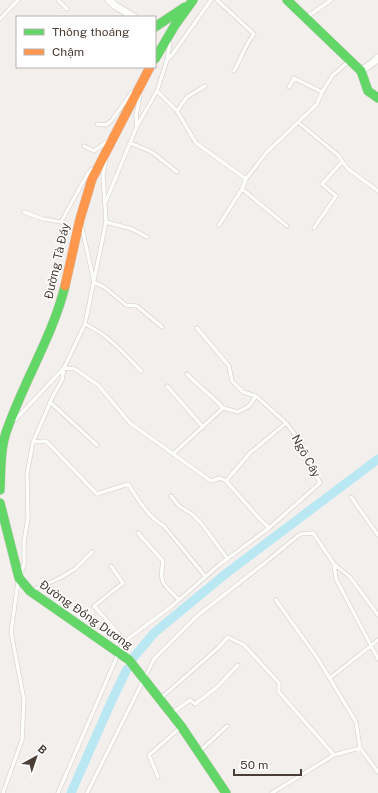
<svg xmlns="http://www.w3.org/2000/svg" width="378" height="793" font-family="'Public Sans',sans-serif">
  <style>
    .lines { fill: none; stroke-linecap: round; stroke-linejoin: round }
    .canal { stroke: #b9e8f3; stroke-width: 9 }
    .lane-casing { stroke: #cfcbc8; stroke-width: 4.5 }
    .street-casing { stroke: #cfcbc8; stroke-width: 8 }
    .fast-casing { stroke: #d4ccc4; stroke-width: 10 }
    .slow-casing { stroke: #d4ccc4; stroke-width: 10 }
    .lane { stroke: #fdfdfc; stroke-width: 3.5 }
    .street { stroke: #fdfdfc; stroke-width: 7 }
    .fast { stroke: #63d668; stroke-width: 9 }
    .slow { stroke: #ff974d; stroke-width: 9 }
    .labels { text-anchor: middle; stroke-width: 3; stroke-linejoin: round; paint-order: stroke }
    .street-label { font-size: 12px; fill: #4a3e36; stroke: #fff }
  </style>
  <rect width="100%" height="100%" fill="#f2efec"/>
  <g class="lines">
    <!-- canal -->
    <path class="canal" d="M 133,658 L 154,633 L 228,572 L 378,459
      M 71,793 L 112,700 L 127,669"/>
    <defs>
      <path id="lane" d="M 58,0 L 67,9
        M 217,0 L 254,34 C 245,45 241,59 234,71
        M 307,17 L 331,0
        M 0,19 L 18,0
        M 167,60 L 172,55 L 211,0
        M 289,87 L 294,78 L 322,92
        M 157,91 L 177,111 L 196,143 L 246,179
        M 177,111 L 187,97 L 205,86
        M 299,123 L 338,155 L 348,169 L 378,191
        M 97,124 L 106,125 L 112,120 L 132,92
        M 137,126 L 136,116 L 140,96
        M 130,143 L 152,152 L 177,172
        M 84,146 L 94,151 L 108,141
        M 242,189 L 287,226
        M 106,201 L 137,126 L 157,91 L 167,60 L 170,43
        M 24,212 L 43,219 L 61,222 L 88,173 L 92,169
        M 106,222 L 132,229 L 147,237
        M 219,225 L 242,189 L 246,179 L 266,153 L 317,104 L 322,92 L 333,75 L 349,61
        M 82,228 L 94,282 L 104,287 L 126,305 L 137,306 L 162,327
        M 314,228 L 336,196 L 322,184 L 342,162
        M 85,324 C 108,335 124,353 141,371
        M 187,374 C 198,386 212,395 223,408
        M 167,386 L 203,427
        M 50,402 L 97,445
        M 15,420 L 64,368 L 85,324 L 106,222 L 103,175 L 106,160
        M 33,442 L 46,441 L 97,494 L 128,484 C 138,499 148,517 164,526 L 205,576
        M 173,454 L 223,408 L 238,412 L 249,406 L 256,396 L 243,392 L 232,381 L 229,366 L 197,328
        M 226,481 L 250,453 L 286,423
        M 171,496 L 179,506 L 192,514 L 201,523 L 227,558
        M 351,497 L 378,535
        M 138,533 L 163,561 C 159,585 163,583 179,600
        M 334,564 L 336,579 L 378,659
        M 111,566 L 123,583 L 94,606 L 125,641
        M 21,572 L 24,565 L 24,542 L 28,517 L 27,474 L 33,442 L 53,396 L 62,380 L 64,368 L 75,369 L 98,385 L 130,423 L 211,481 L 220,478 L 226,481 L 258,517 L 269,528
        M 33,590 L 62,577 L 75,569 L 92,552
        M 276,600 L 318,659 L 356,722 L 360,748 L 378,772
        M 330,678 L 378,640
        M 161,698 L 218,648 L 228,637 L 244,645 L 279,683 L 279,692 L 334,755 L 272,793
        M 172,713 L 190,700 L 195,704 L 216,688 L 238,665
        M 200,751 L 227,726
        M 334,755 L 360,748
        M 158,777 L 149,755 L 181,727
        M 3,793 L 22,740 L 24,700 L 11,632 L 18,582
        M 58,793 L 119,652 L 125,641 L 172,606 L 219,565 L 269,528 L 320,483 L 300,441 L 286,423 L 256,396
        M 87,793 L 154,659 L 197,616 L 266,562 L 300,534 L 313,533 L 334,564 L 350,577 L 378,615"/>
      <path id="street" d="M 109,0 L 114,5 L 134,17
        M 361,71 L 375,61 L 378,58"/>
      <path id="fast" d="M 287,0 L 361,71 L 368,91 L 378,98
        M 155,27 L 185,7
        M 155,59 L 175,25 L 193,0
        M 0,490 C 1,469 0,446 8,427 C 25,379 53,335 65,286
        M 0,503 L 19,578 L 30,591 L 129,660 L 181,726 L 226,793"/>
      <path id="slow" d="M 65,286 L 80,219 L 92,179 L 150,67"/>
    </defs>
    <!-- lane casing -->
    <use href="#lane" class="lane-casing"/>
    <!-- street casing -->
    <use href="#street" class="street-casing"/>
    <!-- fast casing -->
    <use href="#fast" class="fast-casing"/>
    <!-- slow casing -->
    <use href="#slow" class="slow-casing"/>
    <!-- lane -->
    <use href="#lane" class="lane"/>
    <!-- street -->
    <use href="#street" class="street"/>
    <!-- fast -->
    <use href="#fast" class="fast"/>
    <!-- slow -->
    <use href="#slow" class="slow"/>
  </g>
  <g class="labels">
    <!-- street labels -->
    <g class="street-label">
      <text transform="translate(57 261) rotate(-77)" y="4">Đường Tà Đáy</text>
      <text transform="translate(306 456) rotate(61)" y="4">Ngõ Cây</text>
      <text transform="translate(86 615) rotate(35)" y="4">Đường Đồng Dương</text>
    </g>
  </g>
  <!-- legend -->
  <rect x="16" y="16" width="140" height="52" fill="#ffffff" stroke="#b7b2af"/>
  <rect x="24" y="29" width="20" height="6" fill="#63d668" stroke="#b7b2af"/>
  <text x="52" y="36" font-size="12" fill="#4a3e36">Thông thoáng</text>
  <rect x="24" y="49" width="20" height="6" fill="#ff974d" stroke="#b7b2af"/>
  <text x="52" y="56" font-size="12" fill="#4a3e36">Chậm</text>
  <!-- north arrow -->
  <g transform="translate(36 757) rotate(40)" stroke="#ffffff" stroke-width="3" paint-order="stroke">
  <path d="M0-3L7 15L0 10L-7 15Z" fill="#4a3e36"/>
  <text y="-6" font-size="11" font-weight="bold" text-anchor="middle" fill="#4a3e36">B</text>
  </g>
  <!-- scale -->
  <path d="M234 769v6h67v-6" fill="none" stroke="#4a3e36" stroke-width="2"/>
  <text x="240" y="769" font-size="12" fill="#4a3e36" stroke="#ffffff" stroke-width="3" paint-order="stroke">50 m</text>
</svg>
